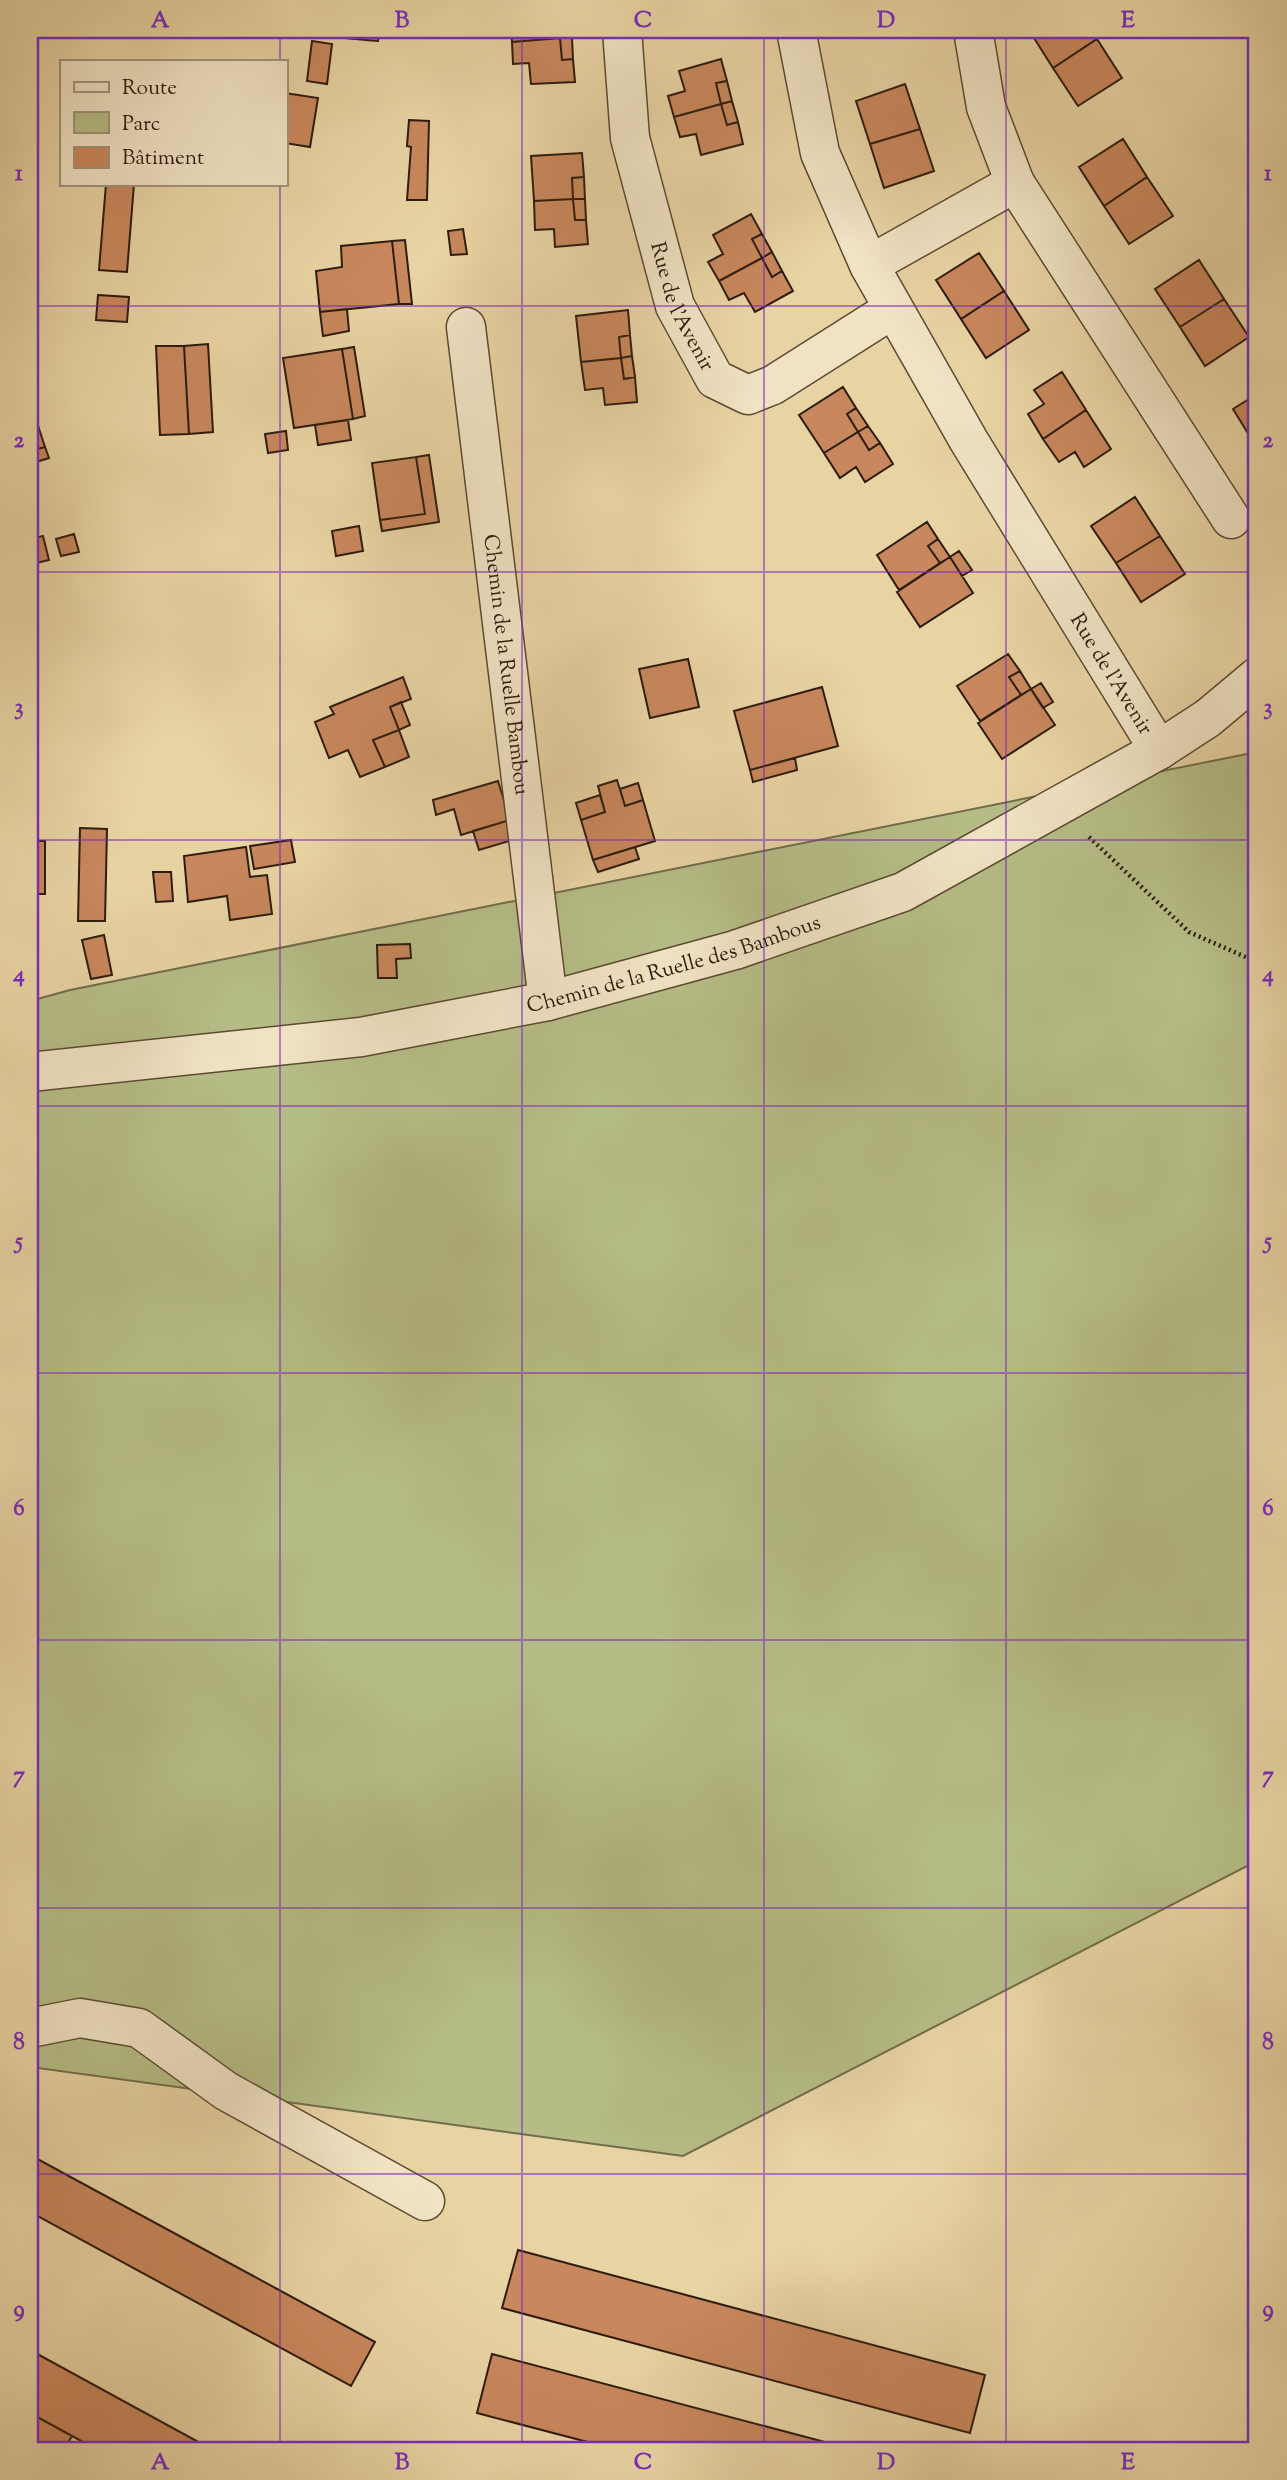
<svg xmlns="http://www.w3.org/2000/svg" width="1287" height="2480" font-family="'Sorts Mill Goudy',serif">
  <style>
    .green { fill: #b5bc85; stroke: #716c4a; stroke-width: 2 }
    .building { fill: #c8875c; stroke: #2d1c0e; stroke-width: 2 }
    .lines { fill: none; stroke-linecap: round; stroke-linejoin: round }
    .minor-casing { stroke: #5c4a33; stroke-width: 41 }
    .tertiary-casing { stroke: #5c4a33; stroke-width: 41 }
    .path { stroke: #2d1c0e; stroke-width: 4.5; stroke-dasharray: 2 3.5; stroke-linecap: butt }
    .minor { stroke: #f0e2c3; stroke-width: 38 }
    .tertiary { stroke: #f0e2c3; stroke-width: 38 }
    .grid { fill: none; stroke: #7b2cbf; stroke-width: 2; stroke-opacity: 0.55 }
    .labels { text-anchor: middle; stroke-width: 5; stroke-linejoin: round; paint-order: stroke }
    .street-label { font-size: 21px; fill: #2d1c0e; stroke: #f0e2c3 }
    .neatline { fill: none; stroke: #7b2cbf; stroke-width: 2.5 }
    .grid-label { font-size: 23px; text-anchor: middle; font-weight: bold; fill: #7b2cbf }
  </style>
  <rect width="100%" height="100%" fill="#e8d3a3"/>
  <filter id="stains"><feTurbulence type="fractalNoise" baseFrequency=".00286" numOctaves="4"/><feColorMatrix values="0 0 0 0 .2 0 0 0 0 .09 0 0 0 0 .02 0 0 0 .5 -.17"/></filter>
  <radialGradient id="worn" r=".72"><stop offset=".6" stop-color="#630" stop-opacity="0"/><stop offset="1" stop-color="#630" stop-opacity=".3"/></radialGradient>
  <!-- green -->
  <path class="green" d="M 1257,752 L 1257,1861 L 683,2156 L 30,2067 L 30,1001 L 70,990 Z"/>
  <!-- building -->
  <path class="building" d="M 314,30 L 366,30 L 365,40 L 313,35 Z
    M 366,30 L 379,30 L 378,41 L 365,40 Z
    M 511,30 L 560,30 L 560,38 L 512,42 Z
    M 560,30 L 571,30 L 572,38 L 560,38 Z
    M 866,30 L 887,30 L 868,36 Z
    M 1029,30 L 1091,30 L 1097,39 L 1053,68 Z
    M 560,38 L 572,38 L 573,59 L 562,60 Z
    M 560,38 L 562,60 L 573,59 L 575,82 L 531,84 L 529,63 L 513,64 L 512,42 Z
    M 1097,39 L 1122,78 L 1078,106 L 1053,68 Z
    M 312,41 L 332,44 L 327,84 L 307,81 Z
    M 721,59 L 727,81 L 716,83 L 721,104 L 674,117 L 668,96 L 685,91 L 679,71 Z
    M 727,81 L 732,101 L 721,104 L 716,83 Z
    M 905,84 L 920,129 L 870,144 L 856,101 Z
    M 285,93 L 318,98 L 310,147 L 285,143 Z
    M 732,101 L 738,122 L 727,125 L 721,104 Z
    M 721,104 L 727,125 L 738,122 L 743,144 L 701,155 L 696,134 L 680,137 L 674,117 Z
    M 409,120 L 429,121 L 427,200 L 407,200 L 411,147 L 407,146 Z
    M 920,129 L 934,171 L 884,188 L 870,144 Z
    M 1123,139 L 1147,177 L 1104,206 L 1079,167 Z
    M 582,153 L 584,177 L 572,178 L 573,199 L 534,201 L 531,156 Z
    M 584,177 L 585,199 L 573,199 L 572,178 Z
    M 1147,177 L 1173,216 L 1129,244 L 1104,206 Z
    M 106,184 L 134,184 L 127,272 L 99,270 Z
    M 573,199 L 585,199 L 586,220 L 575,220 Z
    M 573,199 L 575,220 L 586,220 L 588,244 L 555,247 L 554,229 L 535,230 L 534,201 Z
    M 751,214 L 762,234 L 752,239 L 762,258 L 719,281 L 708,262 L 723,254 L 713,235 Z
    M 463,229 L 467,254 L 451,255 L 448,231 Z
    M 762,234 L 772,252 L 762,258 L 752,239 Z
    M 405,240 L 412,304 L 399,304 L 392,241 Z
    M 392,241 L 399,304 L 320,312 L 316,271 L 342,267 L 341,246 Z
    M 772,252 L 782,271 L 772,277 L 762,258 Z
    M 979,253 L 1004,291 L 961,319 L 936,280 Z
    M 762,258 L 772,277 L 782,271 L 793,291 L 755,312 L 744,293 L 729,300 L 719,281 Z
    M 1199,260 L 1224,299 L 1180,327 L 1155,289 Z
    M 1004,291 L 1029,330 L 986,358 L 961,319 Z
    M 98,295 L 129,297 L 127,322 L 96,320 Z
    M 1224,299 L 1249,337 L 1205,366 L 1180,327 Z
    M 347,309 L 349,331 L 323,336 L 320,312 Z
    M 628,310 L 630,335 L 619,337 L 621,358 L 581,362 L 576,316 Z
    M 630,335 L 632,356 L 621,358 L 619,337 Z
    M 208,344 L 213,432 L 189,434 L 184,346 Z
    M 156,346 L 184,346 L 189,434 L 160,435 Z
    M 354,347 L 365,416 L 353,419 L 342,349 Z
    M 342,349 L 353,419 L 294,428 L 283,358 Z
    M 632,356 L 635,377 L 624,379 L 621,358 Z
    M 621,358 L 624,379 L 635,377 L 637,402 L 605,405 L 603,388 L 585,390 L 581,362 Z
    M 1062,372 L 1086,410 L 1043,439 L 1028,414 L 1044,404 L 1034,390 Z
    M 843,387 L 856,408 L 847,414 L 858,432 L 824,453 L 799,415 Z
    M 1257,394 L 1257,448 L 1233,409 Z
    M 30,401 L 45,447 L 30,451 Z
    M 856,408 L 868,426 L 858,432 L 847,414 Z
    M 1086,410 L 1111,449 L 1084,467 L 1075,452 L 1059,462 L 1043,439 Z
    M 348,420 L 351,440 L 318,445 L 315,425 Z
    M 868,426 L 880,443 L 869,450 L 858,432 Z
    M 286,431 L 288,450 L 268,453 L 265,434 Z
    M 858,432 L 869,450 L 880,443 L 893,464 L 865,482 L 856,467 L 840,478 L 824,453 Z
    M 45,447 L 49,458 L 30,464 L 30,451 Z
    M 429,455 L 439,522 L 382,531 L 380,520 L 425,514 L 416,457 Z
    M 416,457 L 425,514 L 380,520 L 372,463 Z
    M 1135,497 L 1160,536 L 1116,563 L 1091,526 Z
    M 927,522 L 938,539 L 928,546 L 940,563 L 899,590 L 877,555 Z
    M 359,526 L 363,551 L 336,556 L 332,531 Z
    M 74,534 L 79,552 L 61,556 L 56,539 Z
    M 43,536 L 49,560 L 32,564 L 30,539 Z
    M 1160,536 L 1185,574 L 1141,602 L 1116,563 Z
    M 938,539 L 950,557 L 940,563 L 928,546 Z
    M 959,551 L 972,570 L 962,576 L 950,557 Z
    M 950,557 L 973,593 L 920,627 L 897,592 Z
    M 1008,654 L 1020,671 L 1009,677 L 1021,695 L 980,721 L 957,686 Z
    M 688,659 L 699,707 L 650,718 L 639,669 Z
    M 1020,671 L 1031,689 L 1021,695 L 1009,677 Z
    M 403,677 L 411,699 L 390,707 L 399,730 L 373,740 L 385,767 L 360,777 L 348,750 L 329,758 L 315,722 L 334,714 L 330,707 Z
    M 1041,683 L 1053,702 L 1043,708 L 1031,689 Z
    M 822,687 L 838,746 L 750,770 L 734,711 Z
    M 1031,689 L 1055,725 L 1002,759 L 978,723 Z
    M 401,702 L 410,725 L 399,730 L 390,707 Z
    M 399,730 L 409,757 L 385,767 L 373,740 Z
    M 795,758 L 797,770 L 753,782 L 750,770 Z
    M 617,780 L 625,806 L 643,800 L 655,841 L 593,860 L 581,820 L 605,812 L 598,786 Z
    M 498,781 L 510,820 L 461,835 L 454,809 L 436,815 L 433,800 Z
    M 638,783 L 643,800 L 625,806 L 620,789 Z
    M 600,795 L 605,812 L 581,820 L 576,803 Z
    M 510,820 L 516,839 L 479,850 L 473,831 Z
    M 80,828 L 107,829 L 105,921 L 78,921 Z
    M 291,840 L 295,862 L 254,869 L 250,846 Z
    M 30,841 L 45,841 L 45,894 L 30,894 Z
    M 246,847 L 250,877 L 267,875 L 272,914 L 230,920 L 227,896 L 188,902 L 184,856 Z
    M 635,847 L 639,859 L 598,872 L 593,860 Z
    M 153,872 L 171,872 L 173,901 L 156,902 Z
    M 104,935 L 112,975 L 91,979 L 82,940 Z
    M 410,944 L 411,958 L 396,959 L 397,978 L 378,978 L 377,945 Z
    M 30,2155 L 375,2342 L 351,2386 L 30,2212 Z
    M 518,2250 L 985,2375 L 970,2433 L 502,2308 Z
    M 30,2350 L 213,2450 L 98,2450 L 72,2436 L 30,2413 Z
    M 492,2354 L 855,2450 L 618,2450 L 477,2413 Z
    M 30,2413 L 72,2436 L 64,2450 L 30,2450 Z"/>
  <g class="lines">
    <defs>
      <g id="minor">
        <path id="s1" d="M 622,30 L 630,138 L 675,306 L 715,379 L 748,395 L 773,385 L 893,309"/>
        <path id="s2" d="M 796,30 L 820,153 L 869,265 L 969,441 L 1159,750"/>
        <path d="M 973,30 L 986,107 L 1015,183 L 1231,519"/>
        <path d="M 869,265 L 1015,183"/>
        <path id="s3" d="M 466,327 L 548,1001"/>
        <path d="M 30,2028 L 80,2018 L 139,2028 L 226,2091 L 425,2201"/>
      </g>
      <g id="tertiary">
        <path id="s4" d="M 30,1072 L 361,1037 L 548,1001 L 735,950 L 903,892 L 1159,750 L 1208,718 L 1257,677"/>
      </g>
    </defs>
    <!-- minor casing -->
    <use href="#minor" class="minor-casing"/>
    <!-- tertiary casing -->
    <use href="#tertiary" class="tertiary-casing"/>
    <!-- path -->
    <path class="path" d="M 1089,837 L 1189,932 L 1257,962"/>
    <!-- minor -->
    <use href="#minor" class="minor"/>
    <!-- tertiary -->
    <use href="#tertiary" class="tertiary"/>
  </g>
  <!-- grid -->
  <path class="grid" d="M 280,30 L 280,61M 522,30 L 522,2450M 764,30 L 764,2450M 1006,30 L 1006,2450M 280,184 L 280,2450M 30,306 L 1257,306M 30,572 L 1257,572M 30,840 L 1257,840M 30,1106 L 1257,1106M 30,1373 L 1257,1373M 30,1640 L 1257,1640M 30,1908 L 1257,1908M 30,2174 L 1257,2174"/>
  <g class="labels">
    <!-- street labels -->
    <g class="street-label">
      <text dy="7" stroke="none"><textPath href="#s1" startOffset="285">Rue de l'Avenir</textPath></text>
      <text dy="7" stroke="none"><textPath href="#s3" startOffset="340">Chemin de la Ruelle Bambou</textPath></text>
      <text dy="7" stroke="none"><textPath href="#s2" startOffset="723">Rue de l'Avenir</textPath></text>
      <text dy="7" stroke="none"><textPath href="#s4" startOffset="654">Chemin de la Ruelle des Bambous</textPath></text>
    </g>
  </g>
  <!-- margin -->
  <rect width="1287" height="2480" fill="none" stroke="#e8d3a3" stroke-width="77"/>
  <!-- legend -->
  <rect x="60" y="60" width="228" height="126" fill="#f0e2c3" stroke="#a2937b" stroke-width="2"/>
  <rect x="74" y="82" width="35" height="10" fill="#f0e2c3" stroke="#a2937b" stroke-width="2"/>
  <text x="122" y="94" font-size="21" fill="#2d1c0e">Route</text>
  <rect x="74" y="112" width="35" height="21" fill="#b5bc85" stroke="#a2937b" stroke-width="2"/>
  <text x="122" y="130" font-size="21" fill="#2d1c0e">Parc</text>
  <rect x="74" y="147" width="35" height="21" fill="#c8875c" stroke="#a2937b" stroke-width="2"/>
  <text x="122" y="164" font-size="21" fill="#2d1c0e">Bâtiment</text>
  <rect x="38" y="38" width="1210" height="2404" class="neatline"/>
  <g class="grid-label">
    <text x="160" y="27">A</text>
    <text x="402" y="27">B</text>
    <text x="643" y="27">C</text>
    <text x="886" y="27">D</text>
    <text x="1128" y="27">E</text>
    <text x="19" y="180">1</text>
    <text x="1268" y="180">1</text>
    <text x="19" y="447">2</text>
    <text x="1268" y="447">2</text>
    <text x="19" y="714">3</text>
    <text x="1268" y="714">3</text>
    <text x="19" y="981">4</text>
    <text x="1268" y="981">4</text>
    <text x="19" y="1248">5</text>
    <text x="1268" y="1248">5</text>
    <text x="19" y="1515">6</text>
    <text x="1268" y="1515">6</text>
    <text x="19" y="1782">7</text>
    <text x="1268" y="1782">7</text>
    <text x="19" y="2049">8</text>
    <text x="1268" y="2049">8</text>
    <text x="19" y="2316">9</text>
    <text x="1268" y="2316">9</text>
    <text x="160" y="2469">A</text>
    <text x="402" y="2469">B</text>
    <text x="643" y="2469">C</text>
    <text x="886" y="2469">D</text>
    <text x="1128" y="2469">E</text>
  </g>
  <rect width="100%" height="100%" filter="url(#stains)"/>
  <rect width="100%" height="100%" fill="url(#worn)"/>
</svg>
